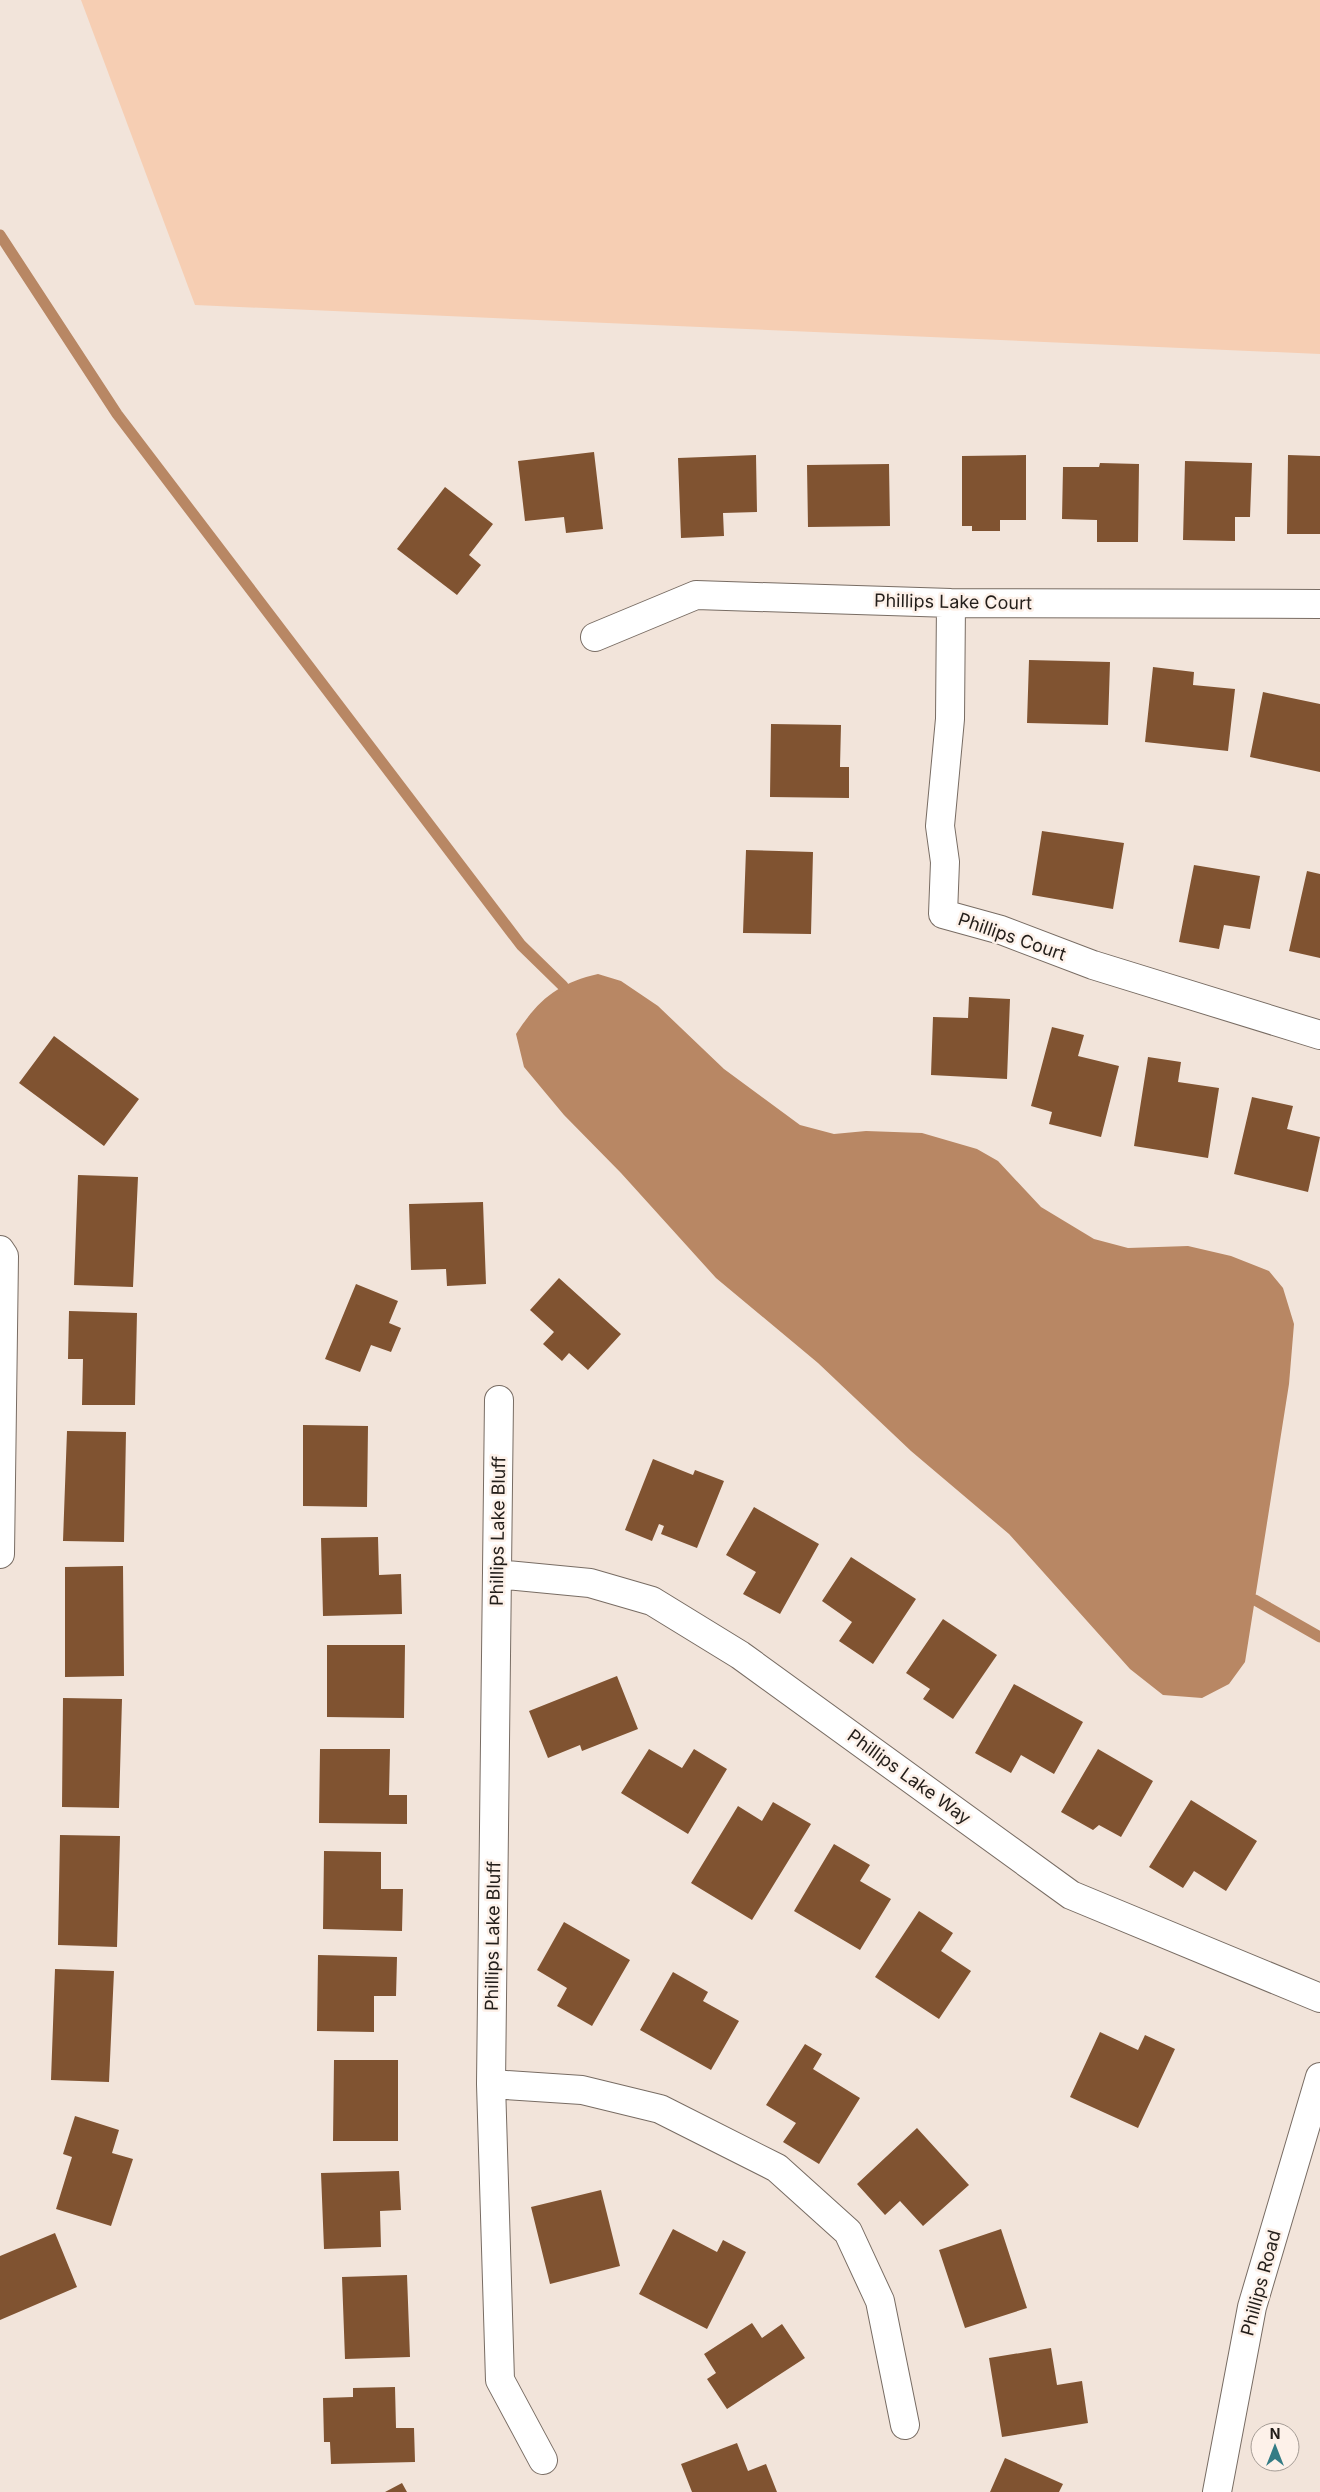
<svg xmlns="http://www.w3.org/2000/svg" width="1320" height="2492" font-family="Inter,sans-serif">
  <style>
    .green { fill: #f6ceb3 }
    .water { fill: #b88764 }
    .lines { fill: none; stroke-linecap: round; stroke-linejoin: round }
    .stream { stroke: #b88764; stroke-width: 11 }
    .building { fill: #805331 }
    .minor-casing { stroke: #786c63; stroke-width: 30 }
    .tertiary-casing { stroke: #786c63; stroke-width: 30 }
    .minor { stroke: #fff; stroke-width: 28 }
    .tertiary { stroke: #fff; stroke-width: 28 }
    .labels { text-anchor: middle; stroke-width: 5; stroke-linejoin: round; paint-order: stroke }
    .street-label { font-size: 18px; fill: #231e1a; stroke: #fdf1e9 }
  </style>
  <rect width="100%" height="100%" fill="#f2e4da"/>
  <!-- green -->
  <path class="green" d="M 81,0 L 1320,0 L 1320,354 L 195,305 Z"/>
  <!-- water -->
  <path class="water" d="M 598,974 L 621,981 L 658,1006 L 724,1069 L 800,1125 L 834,1134 L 866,1131 L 922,1133 L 977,1149 L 998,1161 L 1041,1207 L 1094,1239 L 1128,1248 L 1188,1246 L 1231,1256 L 1269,1271 L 1283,1288 L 1294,1324 L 1289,1384 L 1245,1662 L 1229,1684 L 1202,1698 L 1163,1695 L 1130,1669 L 1009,1534 L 911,1451 L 818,1363 L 716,1278 L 621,1173 L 564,1115 L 524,1067 L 516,1034 C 538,1000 558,983 598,974 Z"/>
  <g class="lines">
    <!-- stream -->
    <path class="stream" d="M 0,235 L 117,414 L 521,945 L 563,986
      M 1255,1600 L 1320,1637"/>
  </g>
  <!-- building -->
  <path class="building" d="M 594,452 L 603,529 L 566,533 L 564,517 L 525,521 L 518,461 Z
    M 756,455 L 757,512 L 723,513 L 724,536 L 681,538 L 678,458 Z
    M 1026,455 L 1026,520 L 1000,520 L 1000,531 L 972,531 L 972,526 L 962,526 L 962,456 Z
    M 1288,455 L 1320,456 L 1320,534 L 1287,534 Z
    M 1185,461 L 1252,463 L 1250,517 L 1235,517 L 1235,541 L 1183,540 Z
    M 1100,463 L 1139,464 L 1138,542 L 1097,542 L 1097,520 L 1062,519 L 1063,467 L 1099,467 Z
    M 889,464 L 890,526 L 808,527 L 807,465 Z
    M 445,487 L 493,524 L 469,555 L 481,565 L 457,595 L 397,549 Z
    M 1029,660 L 1110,662 L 1108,725 L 1027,723 Z
    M 1153,667 L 1194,672 L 1193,685 L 1235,689 L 1228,751 L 1145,742 Z
    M 1263,692 L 1320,704 L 1320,772 L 1250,757 Z
    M 771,724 L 841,725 L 840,767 L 849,767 L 849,798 L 770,797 Z
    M 1042,831 L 1124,843 L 1113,909 L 1032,895 Z
    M 746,850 L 813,852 L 811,934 L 743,933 Z
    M 1194,865 L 1260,876 L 1250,929 L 1224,925 L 1219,949 L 1179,942 Z
    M 1307,871 L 1320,874 L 1320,958 L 1289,951 Z
    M 969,997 L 1010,999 L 1007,1079 L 931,1075 L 933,1017 L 968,1018 Z
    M 1052,1027 L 1084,1035 L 1078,1056 L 1119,1066 L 1101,1137 L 1049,1124 L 1052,1112 L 1031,1106 Z
    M 54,1036 L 139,1099 L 104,1146 L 19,1083 Z
    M 1148,1057 L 1181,1062 L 1178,1082 L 1219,1088 L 1208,1158 L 1134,1146 Z
    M 1252,1097 L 1293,1106 L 1287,1129 L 1320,1137 L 1308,1192 L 1234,1174 Z
    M 78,1175 L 138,1177 L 133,1287 L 74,1285 Z
    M 483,1202 L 486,1284 L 447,1286 L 446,1269 L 411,1270 L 409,1204 Z
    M 559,1278 L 621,1334 L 588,1370 L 569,1353 L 562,1361 L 543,1344 L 554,1332 L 530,1310 Z
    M 356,1284 L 398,1301 L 389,1323 L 401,1328 L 391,1352 L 371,1345 L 360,1372 L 325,1359 Z
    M 69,1311 L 137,1313 L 135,1405 L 82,1405 L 83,1359 L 68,1359 Z
    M 303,1425 L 368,1426 L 367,1507 L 303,1506 Z
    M 67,1431 L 126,1432 L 124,1542 L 63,1541 Z
    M 653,1459 L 693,1475 L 695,1470 L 724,1481 L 697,1548 L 661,1534 L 664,1526 L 659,1524 L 652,1541 L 625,1530 Z
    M 754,1507 L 819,1544 L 780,1614 L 743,1594 L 756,1572 L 726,1555 Z
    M 378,1537 L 379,1575 L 401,1574 L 402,1614 L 323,1616 L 321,1538 Z
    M 851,1557 L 916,1599 L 873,1664 L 839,1641 L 852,1622 L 822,1601 Z
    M 123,1566 L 124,1676 L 65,1677 L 65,1567 Z
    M 943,1619 L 997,1655 L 953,1719 L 923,1699 L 930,1689 L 906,1673 Z
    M 327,1645 L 405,1645 L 404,1718 L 327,1717 Z
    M 617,1676 L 638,1729 L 582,1751 L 580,1745 L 548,1758 L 529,1711 Z
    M 1014,1684 L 1083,1722 L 1054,1774 L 1021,1755 L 1011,1773 L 975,1753 Z
    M 63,1698 L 122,1699 L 119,1808 L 62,1807 Z
    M 320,1749 L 390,1749 L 389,1795 L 407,1795 L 407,1824 L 319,1823 Z
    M 649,1749 L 682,1768 L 694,1749 L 727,1769 L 688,1834 L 621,1793 Z
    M 1098,1749 L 1153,1781 L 1121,1837 L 1099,1825 L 1093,1830 L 1061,1812 Z
    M 1191,1800 L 1257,1841 L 1226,1891 L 1194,1871 L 1183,1888 L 1149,1867 Z
    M 773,1802 L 811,1824 L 752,1920 L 691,1883 L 738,1806 L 762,1821 Z
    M 60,1835 L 120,1836 L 117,1947 L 58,1945 Z
    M 834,1844 L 870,1865 L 860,1881 L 891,1899 L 860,1950 L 794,1911 Z
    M 324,1851 L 381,1852 L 381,1889 L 403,1889 L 402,1931 L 323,1929 Z
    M 919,1911 L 953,1933 L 941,1951 L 971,1971 L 939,2019 L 875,1977 Z
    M 564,1922 L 630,1960 L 592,2026 L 557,2006 L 567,1988 L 537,1970 Z
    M 318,1955 L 397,1957 L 396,1996 L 374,1996 L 374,2032 L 317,2031 Z
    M 55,1969 L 114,1971 L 109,2082 L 51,2080 Z
    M 673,1972 L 708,1992 L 703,2001 L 739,2021 L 711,2070 L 640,2030 Z
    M 1100,2032 L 1138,2050 L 1145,2035 L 1175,2049 L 1138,2128 L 1070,2097 Z
    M 805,2044 L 822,2054 L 813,2069 L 860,2098 L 819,2164 L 783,2142 L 796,2123 L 766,2105 Z
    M 334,2060 L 398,2060 L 398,2141 L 333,2141 Z
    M 75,2116 L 119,2130 L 112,2153 L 133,2159 L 111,2226 L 56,2209 L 72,2157 L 63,2154 Z
    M 917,2128 L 969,2185 L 923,2226 L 900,2201 L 885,2215 L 857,2184 Z
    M 399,2171 L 401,2210 L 380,2211 L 381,2247 L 324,2249 L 321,2173 Z
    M 601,2190 L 620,2266 L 550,2284 L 531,2207 Z
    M 673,2229 L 717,2252 L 723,2240 L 746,2252 L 707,2329 L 639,2294 Z
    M 1001,2229 L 1027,2308 L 965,2328 L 939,2250 Z
    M 55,2233 L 77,2287 L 0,2320 L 0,2256 Z
    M 407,2275 L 410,2357 L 345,2359 L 342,2277 Z
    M 752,2323 L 762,2338 L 782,2324 L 805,2358 L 727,2409 L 707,2379 L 716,2373 L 704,2354 Z
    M 1051,2348 L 1057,2385 L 1082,2381 L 1088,2423 L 1002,2437 L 989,2358 Z
    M 395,2387 L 396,2428 L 414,2428 L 415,2462 L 331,2464 L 330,2442 L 324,2442 L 323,2398 L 353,2397 L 353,2388 Z
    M 737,2443 L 748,2471 L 766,2464 L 777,2492 L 692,2492 L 681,2464 Z
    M 1005,2458 L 1063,2484 L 1059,2492 L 990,2492 Z
    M 402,2483 L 407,2492 L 385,2492 Z"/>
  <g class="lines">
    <defs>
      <path id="minor" d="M 951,603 L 950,719 L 940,826 L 945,862 L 943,914 L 1001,930 L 1093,965 L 1320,1035
        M 595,637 L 696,595 L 951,603 L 1320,604
        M 0,1250 L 4,1256 L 0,1554
        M 499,1400 L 491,2084 L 500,2380 L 543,2460
        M 497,1574 L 590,1583 L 652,1601 L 740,1655 L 1071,1895 L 1320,1998
        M 491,2084 L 582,2090 L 660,2109 L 777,2168 L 848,2232 L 880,2301 L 905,2425"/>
      <path id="tertiary" d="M 1217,2492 L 1252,2307 L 1320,2077"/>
    </defs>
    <!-- minor casing -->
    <use href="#minor" class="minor-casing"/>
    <!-- tertiary casing -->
    <use href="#tertiary" class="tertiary-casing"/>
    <!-- minor -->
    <use href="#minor" class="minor"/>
    <!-- tertiary -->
    <use href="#tertiary" class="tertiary"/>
  </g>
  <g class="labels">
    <!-- street labels -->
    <g class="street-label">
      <text transform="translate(953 602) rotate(1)" y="6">Phillips Lake Court</text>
      <text transform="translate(1012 937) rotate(19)" y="6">Phillips Court</text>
      <text transform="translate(498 1531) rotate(-89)" y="6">Phillips Lake Bluff</text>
      <text transform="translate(909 1777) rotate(36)" y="6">Phillips Lake Way</text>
      <text transform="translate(493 1936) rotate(-89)" y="6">Phillips Lake Bluff</text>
      <text transform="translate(1261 2283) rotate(-75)" y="6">Phillips Road</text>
    </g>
  </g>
  <!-- north arrow -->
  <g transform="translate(1275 2447)"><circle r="24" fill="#fdf1e9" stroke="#a69d96"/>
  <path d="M0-4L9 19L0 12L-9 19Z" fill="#347c85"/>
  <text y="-8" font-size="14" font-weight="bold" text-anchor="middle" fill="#231e1a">N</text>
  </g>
</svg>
